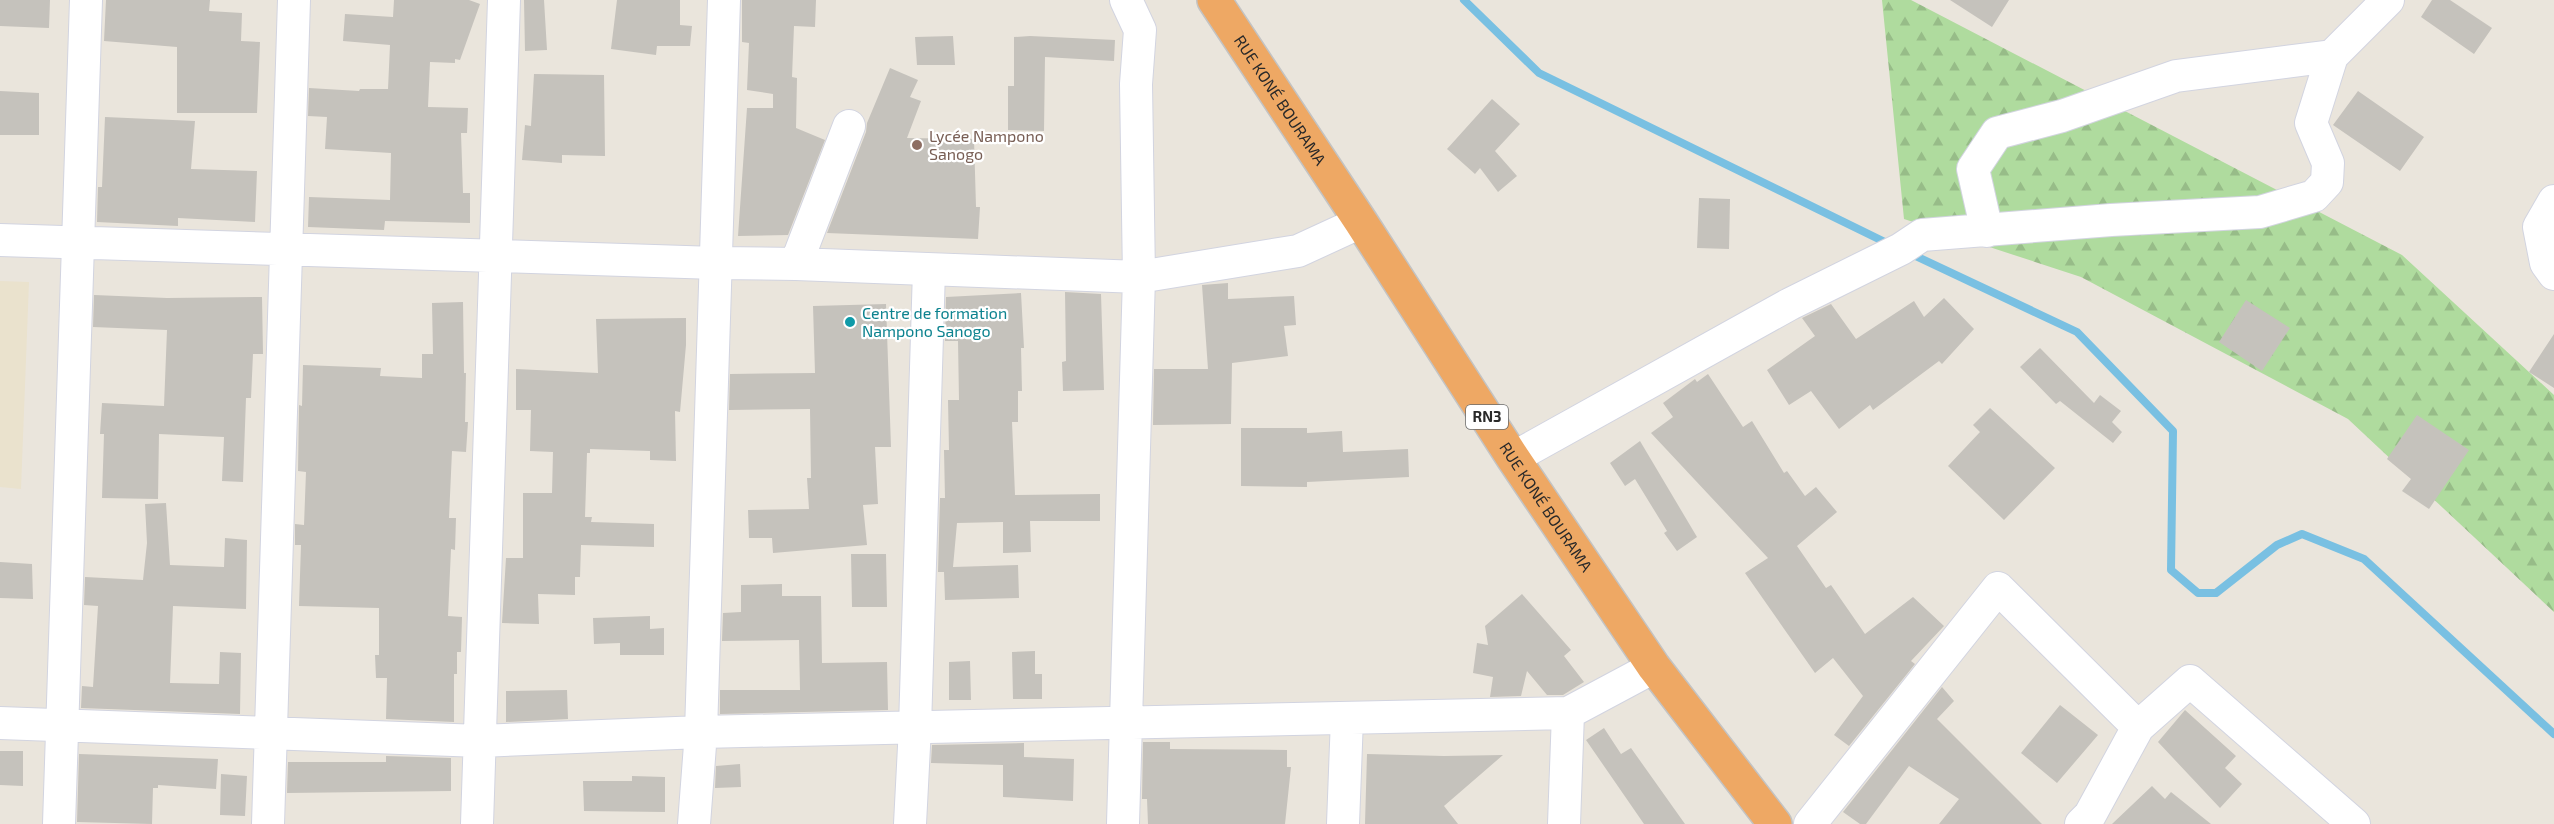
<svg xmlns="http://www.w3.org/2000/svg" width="2554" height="824" font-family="'Exo 2',sans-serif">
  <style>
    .education { fill: #eae2cd }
    .forest { fill: url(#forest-firs) }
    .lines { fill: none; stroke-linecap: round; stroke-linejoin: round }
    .stream { stroke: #79c0e2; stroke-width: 8 }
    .building { fill: #c5c2bc }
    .minor-casing { stroke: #d2d4e0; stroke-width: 34 }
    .highway-casing { stroke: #c3c3c3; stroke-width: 36 }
    .minor { stroke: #fff; stroke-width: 32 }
    .highway { stroke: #eea864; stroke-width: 33 }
    .education-dot { fill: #8d6e63; stroke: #fff; stroke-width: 2 }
    .culture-dot { fill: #0f9aa8; stroke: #fff; stroke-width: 2 }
    .labels { text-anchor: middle; stroke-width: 4.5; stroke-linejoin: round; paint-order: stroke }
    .shield { fill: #fff; stroke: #696969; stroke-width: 1.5 }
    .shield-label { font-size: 15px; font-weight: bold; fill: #292929 }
    .street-label { font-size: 16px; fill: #292929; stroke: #fff }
    .education-label { font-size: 16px; fill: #785e54; stroke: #fff; text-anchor: start }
    .culture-label { font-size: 16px; fill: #0d838f; stroke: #fff; text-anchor: start }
  </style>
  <defs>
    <pattern id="forest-firs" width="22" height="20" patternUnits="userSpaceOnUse" patternTransform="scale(1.5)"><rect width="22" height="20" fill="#afdb9e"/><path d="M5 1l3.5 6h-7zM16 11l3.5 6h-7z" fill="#97bc88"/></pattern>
  </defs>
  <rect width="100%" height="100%" fill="#eae5dc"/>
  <!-- education -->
  <path class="education" d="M 0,281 L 29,282 L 21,489 L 0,487 Z"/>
  <!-- forest -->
  <path class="forest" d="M 1882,0 L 1911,0 L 2402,255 L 2554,395 L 2554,612 L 2348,419 L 2081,277 L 1904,219 Z"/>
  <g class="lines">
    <!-- stream -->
    <path class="stream" d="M 1464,0 L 1539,73 L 1893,246
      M 1907,252 L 2077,332 L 2173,431 L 2171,570 L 2198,593 L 2216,593 L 2277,545 L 2302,534 L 2364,559 L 2554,734"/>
  </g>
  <!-- building -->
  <path class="building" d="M 0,0 L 50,0 L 49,28 L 0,26 Z
    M 106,0 L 210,0 L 209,11 L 242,13 L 241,41 L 260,42 L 257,113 L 177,113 L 177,47 L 104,41 Z
    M 394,0 L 469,0 L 480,4 L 460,60 L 455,59 L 455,63 L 430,62 L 428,107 L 468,108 L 467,133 L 461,133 L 463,193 L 470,193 L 470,223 L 385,221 L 384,230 L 308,227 L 309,197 L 390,200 L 391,153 L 325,149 L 327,117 L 308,116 L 309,88 L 359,91 L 360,89 L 388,89 L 390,45 L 343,41 L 345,14 L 393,17 Z
    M 524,0 L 544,0 L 547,50 L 525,51 Z
    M 617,0 L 680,0 L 680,25 L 692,26 L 690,46 L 657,46 L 656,55 L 611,49 Z
    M 742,0 L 816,0 L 815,27 L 794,26 L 792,77 L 797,78 L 796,128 L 825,140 L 788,235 L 738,236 L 747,108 L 773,108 L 773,94 L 747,90 L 749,43 L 742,42 Z
    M 1950,0 L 2009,0 L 1992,27 Z
    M 2432,0 L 2450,0 L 2492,28 L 2474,54 L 2421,17 Z
    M 953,36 L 955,65 L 917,65 L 915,37 Z
    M 1030,36 L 1115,40 L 1114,61 L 1045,57 L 1044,131 L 1008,130 L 1008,86 L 1014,86 L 1014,37 Z
    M 890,68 L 918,80 L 910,97 L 921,101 L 907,138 L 974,139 L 976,207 L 980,207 L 978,239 L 827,233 L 866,132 L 867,123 Z
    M 534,74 L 604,75 L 605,156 L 562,155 L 562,163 L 522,160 L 525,125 L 531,126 Z
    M 0,91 L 39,93 L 39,135 L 0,135 Z
    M 2358,91 L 2424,137 L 2400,171 L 2333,125 Z
    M 1492,99 L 1520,124 L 1495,151 L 1517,176 L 1498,192 L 1480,168 L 1475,174 L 1447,149 Z
    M 105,117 L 195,121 L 191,169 L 257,171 L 255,222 L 178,218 L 178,226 L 97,222 L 98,187 L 102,187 Z
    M 1699,198 L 1730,199 L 1729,249 L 1697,248 Z
    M 1228,283 L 1228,299 L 1294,296 L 1296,325 L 1284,326 L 1288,356 L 1232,363 L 1231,424 L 1153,425 L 1154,369 L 1208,369 L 1202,285 Z
    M 1065,292 L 1101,294 L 1104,390 L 1063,391 L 1062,362 L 1066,361 Z
    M 1021,293 L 1024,348 L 1021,348 L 1022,391 L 1018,391 L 1018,422 L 1012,422 L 1015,495 L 1100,494 L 1100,521 L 1030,521 L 1031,552 L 1003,553 L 1003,522 L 957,523 L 953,567 L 1018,565 L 1019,598 L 945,600 L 944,572 L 938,572 L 940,498 L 945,498 L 944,450 L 949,450 L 948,400 L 959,400 L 958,341 L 945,341 L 946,297 Z
    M 94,295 L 167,298 L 262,297 L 263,354 L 253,354 L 251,398 L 246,398 L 243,482 L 222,481 L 224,437 L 159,434 L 158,499 L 102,498 L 104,434 L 100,434 L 102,403 L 164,406 L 167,330 L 93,327 Z
    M 1944,298 L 1974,329 L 1942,364 L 1939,361 L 1873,410 L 1870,405 L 1839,429 L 1811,391 L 1789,405 L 1767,370 L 1815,336 L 1802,318 L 1831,304 L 1856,339 L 1914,301 L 1924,317 Z
    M 2246,300 L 2290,328 L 2262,371 L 2219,342 Z
    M 463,302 L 464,373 L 466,373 L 465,422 L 468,422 L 466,452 L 452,451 L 449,518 L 456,518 L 455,550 L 451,549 L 448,616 L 462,617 L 461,652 L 457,652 L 457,674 L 454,674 L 454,722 L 386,719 L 387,678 L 376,678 L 375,655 L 379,655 L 379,608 L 299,606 L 301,545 L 295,545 L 295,524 L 304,525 L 306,472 L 298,471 L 299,405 L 302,406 L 303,365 L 381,368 L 380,376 L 422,378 L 422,354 L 433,354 L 432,303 Z
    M 886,304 L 891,447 L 875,447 L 878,504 L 863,505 L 867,545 L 773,553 L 772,538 L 749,538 L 748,510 L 809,509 L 807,478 L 811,478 L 810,409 L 729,410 L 730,374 L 815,373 L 813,306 Z
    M 686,318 L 686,345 L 680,412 L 675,411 L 676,461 L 650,460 L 650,451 L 590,449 L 590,453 L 587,453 L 585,517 L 592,517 L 591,522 L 654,524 L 654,547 L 581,545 L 580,577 L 575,577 L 575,595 L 538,594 L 539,624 L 502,623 L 506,558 L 523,558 L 523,493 L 552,493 L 553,452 L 530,451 L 531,410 L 516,410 L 516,369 L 598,373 L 596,319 Z
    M 2554,334 L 2554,388 L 2529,372 Z
    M 2040,348 L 2094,403 L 2100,395 L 2121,411 L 2112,422 L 2122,432 L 2113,443 L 2060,401 L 2056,404 L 2020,367 Z
    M 1708,374 L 1743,427 L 1752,421 L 1784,473 L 1787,471 L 1805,496 L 1816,487 L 1837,512 L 1797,546 L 1826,588 L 1831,585 L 1865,634 L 1913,597 L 1944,626 L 1911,661 L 1915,664 L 1849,746 L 1834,735 L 1863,696 L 1833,658 L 1815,673 L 1745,573 L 1768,558 L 1651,433 L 1673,417 L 1663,403 L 1695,379 L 1697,382 Z
    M 1990,408 L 2055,468 L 2004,520 L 1948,466 L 1980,432 L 1973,425 Z
    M 2417,415 L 2469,450 L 2429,509 L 2402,491 L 2411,479 L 2387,459 Z
    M 1241,428 L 1307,428 L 1307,433 L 1342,431 L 1343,452 L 1408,449 L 1409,477 L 1307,482 L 1307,487 L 1241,486 Z
    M 1640,441 L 1697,537 L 1677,551 L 1664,533 L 1667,531 L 1635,479 L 1625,486 L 1610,463 Z
    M 166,503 L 170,565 L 224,567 L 225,538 L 247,540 L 246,609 L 173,606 L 170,683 L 219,684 L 220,652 L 241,653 L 240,714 L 81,708 L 82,686 L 93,687 L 98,606 L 84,605 L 85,577 L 143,580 L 147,543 L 145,504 Z
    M 851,554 L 886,554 L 887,607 L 852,607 Z
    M 0,562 L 32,564 L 33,599 L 0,598 Z
    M 782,584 L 782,596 L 821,596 L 822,663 L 887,662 L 888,710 L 720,714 L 720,690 L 800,690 L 799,640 L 722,641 L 723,613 L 741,612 L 741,585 Z
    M 1522,594 L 1571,650 L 1564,656 L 1584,682 L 1563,695 L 1547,695 L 1527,671 L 1521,696 L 1490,697 L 1493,677 L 1473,673 L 1477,643 L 1488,645 L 1485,626 Z
    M 650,616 L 650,629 L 664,628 L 664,655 L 620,655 L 620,643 L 594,644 L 593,618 Z
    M 1035,651 L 1035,674 L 1042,674 L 1042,699 L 1013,699 L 1012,652 Z
    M 970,661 L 971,700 L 949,700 L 949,662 Z
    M 1942,687 L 1954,701 L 1937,719 L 2042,824 L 1939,824 L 1959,799 L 1909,766 L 1866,824 L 1860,824 L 1843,812 Z
    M 567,690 L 568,719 L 506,722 L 506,691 Z
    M 2060,705 L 2098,735 L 2057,783 L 2021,753 Z
    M 2185,710 L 2236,756 L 2225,768 L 2242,784 L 2220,808 L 2158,742 Z
    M 1604,728 L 1621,754 L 1631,748 L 1685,824 L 1644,824 L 1586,740 Z
    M 1143,742 L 1170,742 L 1170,749 L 1287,750 L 1287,767 L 1291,767 L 1285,824 L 1148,824 L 1147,799 L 1142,799 Z
    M 1024,743 L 1024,757 L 1074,759 L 1073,801 L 1003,797 L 1003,765 L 931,763 L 932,745 Z
    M 0,751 L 23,751 L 23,786 L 0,785 Z
    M 79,754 L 218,759 L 216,789 L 158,785 L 158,788 L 153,788 L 152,824 L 77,822 Z
    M 1367,754 L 1444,756 L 1503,755 L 1444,806 L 1458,824 L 1365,824 Z
    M 386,756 L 451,758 L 451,791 L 287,793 L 288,762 L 386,762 Z
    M 740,764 L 741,787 L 715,788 L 716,766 Z
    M 221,774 L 247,776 L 245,816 L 220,815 Z
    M 632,776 L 665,777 L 665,812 L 584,811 L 583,781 L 632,781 Z
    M 2152,786 L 2165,799 L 2171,792 L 2211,824 L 2112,824 Z"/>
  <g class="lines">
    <defs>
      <path id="minor" d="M 2554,201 L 2539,227 L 2546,263 L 2554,274
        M 1987,231 L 1973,169 L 1997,133 L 2062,116 L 2176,76 L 2332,56
        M 0,240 L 716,263 L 796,264 L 1139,277 L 1298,251 L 1361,222
        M 796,264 L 849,126
        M 1513,458 L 1790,304 L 1901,249 L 1922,235 L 2111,220 L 2260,212 L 2314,196 L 2327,182 L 2328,163 L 2311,123 L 2332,56 L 2388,0
        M 0,723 L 480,741 L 701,732 L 1568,713 L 1654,667
        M 59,824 L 86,0
        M 268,824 L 294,0
        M 477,824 L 504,0
        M 694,824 L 701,732 L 724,0
        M 910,824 L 915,727 L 929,270
        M 1123,824 L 1139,277 L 1136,84 L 1140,30 L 1126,0
        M 1343,824 L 1347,718
        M 1564,824 L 1568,713
        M 1810,824 L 1998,588 L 2138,727
        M 2081,824 L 2090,815 L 2138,727 L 2190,681 L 2354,824"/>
      <g id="highway">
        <path id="s1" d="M 1214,0 L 1361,222 L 1513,458 L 1654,667 L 1775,824"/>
      </g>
    </defs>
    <!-- minor casing -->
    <use href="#minor" class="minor-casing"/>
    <!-- highway casing -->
    <use href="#highway" class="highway-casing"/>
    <!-- minor -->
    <use href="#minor" class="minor"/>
    <!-- highway -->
    <use href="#highway" class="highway"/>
  </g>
  <!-- markers -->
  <circle class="education-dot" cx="917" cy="145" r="6"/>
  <circle class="culture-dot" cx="850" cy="322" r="6"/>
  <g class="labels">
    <!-- shield labels -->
    <rect class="shield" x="1466" y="405" width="42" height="24" rx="4.5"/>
    <g class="shield-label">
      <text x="1487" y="422">RN3</text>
    </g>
    <!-- street labels -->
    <g class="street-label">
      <text dy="6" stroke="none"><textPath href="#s1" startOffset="120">RUE KONÉ BOURAMA</textPath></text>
      <text dy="6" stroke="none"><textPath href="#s1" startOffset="606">RUE KONÉ BOURAMA</textPath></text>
    </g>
    <!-- education labels -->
    <g class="education-label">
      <text x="929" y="142">Lycée Nampono<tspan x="929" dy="18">Sanogo</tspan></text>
    </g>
    <!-- culture labels -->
    <g class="culture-label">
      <text x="862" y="319">Centre de formation<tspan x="862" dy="18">Nampono Sanogo</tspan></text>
    </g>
  </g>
</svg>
